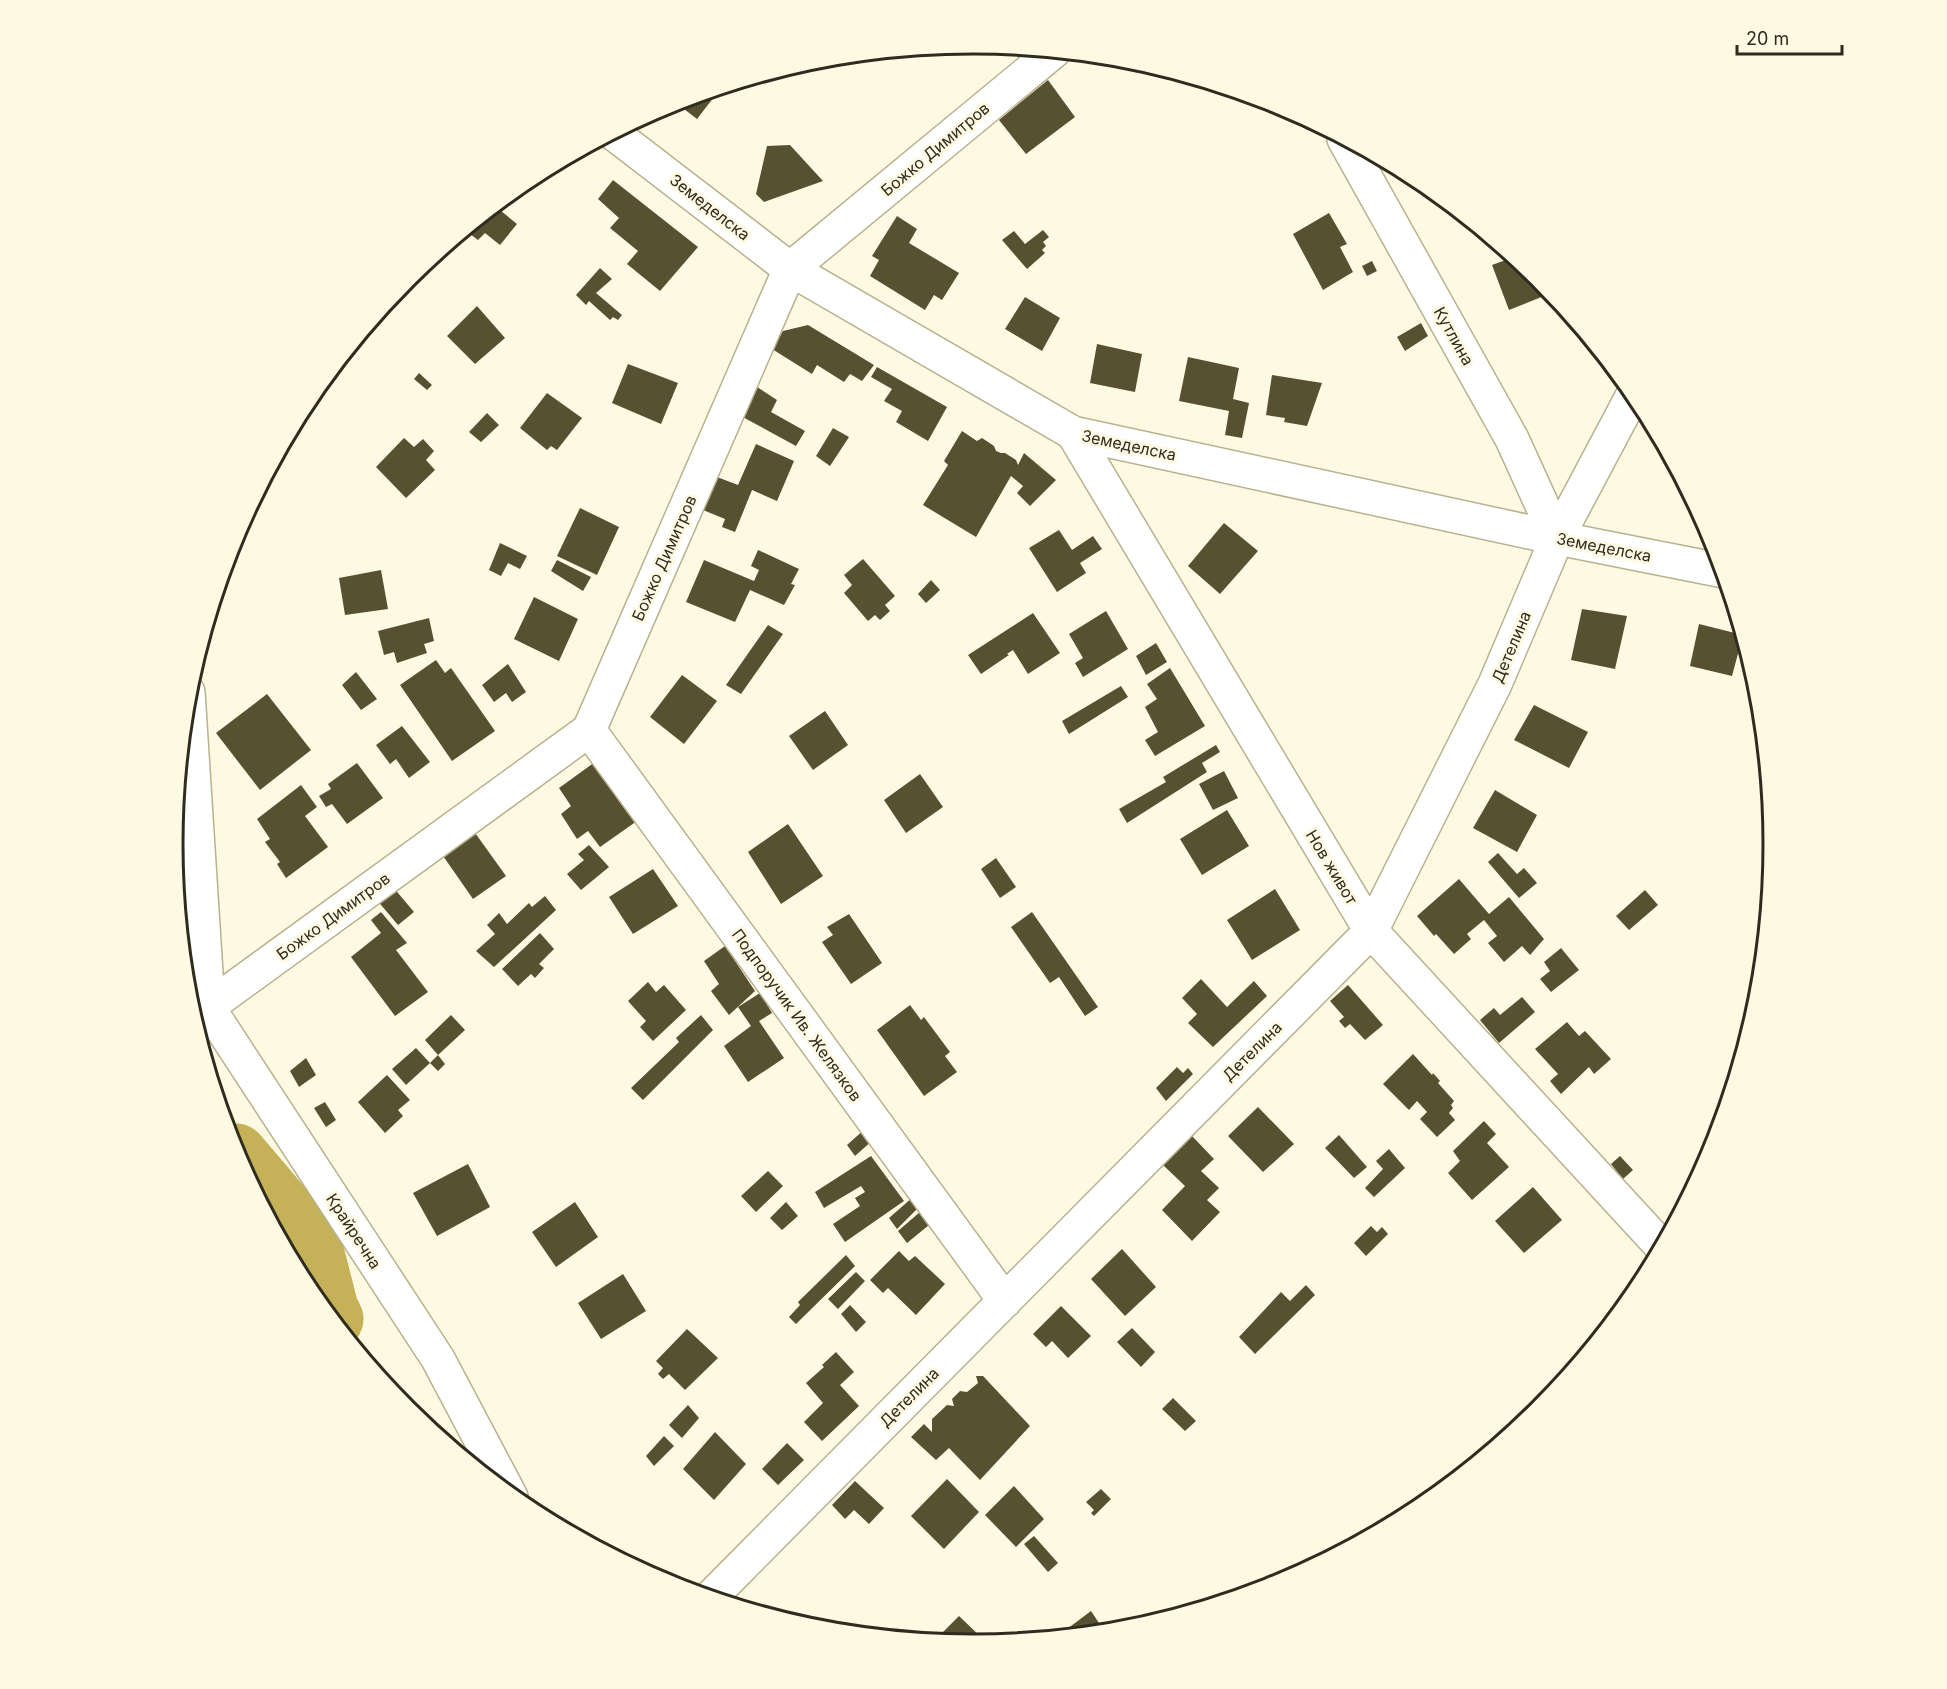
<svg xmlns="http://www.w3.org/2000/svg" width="1947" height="1689" font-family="Inter,sans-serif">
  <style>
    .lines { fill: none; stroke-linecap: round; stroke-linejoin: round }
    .river { stroke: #c5b258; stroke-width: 63 }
    .building { fill: #585131 }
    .minor-casing { stroke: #b9b28e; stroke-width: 36 }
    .minor { stroke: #fff; stroke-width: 33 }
    .labels { text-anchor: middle; stroke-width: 6; stroke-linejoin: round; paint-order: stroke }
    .street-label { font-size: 16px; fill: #2f2c1e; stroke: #fef9e3 }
    .rim { fill: none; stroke: #2f2c1e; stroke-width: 3 }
  </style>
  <rect width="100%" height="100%" fill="#fef9e3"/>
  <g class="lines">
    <!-- river -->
    <path class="river" d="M 236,1155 L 310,1242 L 327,1309 L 332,1319"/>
  </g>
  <!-- building -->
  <path class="building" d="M 1048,80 L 1075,117 L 1026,154 L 999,120 Z
    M 721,88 L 697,119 L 675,102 Z
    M 790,145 L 823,181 L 764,202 L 756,194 L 767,146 Z
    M 613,180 L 698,247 L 660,291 L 627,264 L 638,251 L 610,228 L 619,218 L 598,199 Z
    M 495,206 L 517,224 L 500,245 L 485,233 L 478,240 L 466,231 Z
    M 1329,213 L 1347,244 L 1340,247 L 1353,272 L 1323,290 L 1293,234 Z
    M 897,216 L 917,229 L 909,243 L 959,273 L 942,300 L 934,295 L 925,310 L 870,276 L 879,260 L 872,256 Z
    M 1043,230 L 1049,237 L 1043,242 L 1046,246 L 1042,250 L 1045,253 L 1027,269 L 1002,240 L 1014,231 L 1025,244 Z
    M 1514,257 L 1537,276 L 1544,296 L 1509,310 L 1492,265 Z
    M 1372,261 L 1377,271 L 1367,276 L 1362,266 Z
    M 600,268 L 612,279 L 596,293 L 622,315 L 618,320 L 613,317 L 610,320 L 589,301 L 586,305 L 576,295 Z
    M 1025,297 L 1060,318 L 1042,351 L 1005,329 Z
    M 477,306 L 505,338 L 475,364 L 447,336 Z
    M 1421,323 L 1428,336 L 1405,351 L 1397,337 Z
    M 808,325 L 874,365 L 862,381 L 850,374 L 844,382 L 817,365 L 812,374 L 772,349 L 783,331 Z
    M 1097,344 L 1142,354 L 1135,392 L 1090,383 Z
    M 1188,357 L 1239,368 L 1233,399 L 1249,403 L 1242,438 L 1225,435 L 1229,411 L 1179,401 Z
    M 628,364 L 678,383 L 661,424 L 612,403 Z
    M 877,367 L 947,407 L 928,441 L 896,422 L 902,411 L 884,401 L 892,389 L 871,377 Z
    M 419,373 L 432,385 L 427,390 L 414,379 Z
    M 1272,375 L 1322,383 L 1307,426 L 1284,422 L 1285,418 L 1266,415 Z
    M 754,385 L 777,400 L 771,412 L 805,431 L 796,446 L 739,415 Z
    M 547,393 L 582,418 L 557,450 L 551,446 L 547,450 L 520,428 Z
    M 487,413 L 499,425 L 481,442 L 469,432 Z
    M 833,428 L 849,437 L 830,466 L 816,456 Z
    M 962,431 L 977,441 L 982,438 L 994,446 L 996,451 L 1001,453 L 1005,453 L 1016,460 L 1018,465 L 1024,453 L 1056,480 L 1030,506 L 1017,493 L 1023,486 L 1011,476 L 976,537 L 923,505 L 948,465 L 944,461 Z
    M 404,438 L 414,447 L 423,439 L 434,451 L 426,460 L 435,470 L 406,498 L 376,467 Z
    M 756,444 L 794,461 L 777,501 L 752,490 L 735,532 L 722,527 L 725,519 L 703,510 L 717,477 L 738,485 Z
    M 580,508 L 619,527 L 597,575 L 557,556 Z
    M 1224,523 L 1258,551 L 1220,594 L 1188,566 Z
    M 1059,530 L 1072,550 L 1093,536 L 1102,549 L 1080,563 L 1086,573 L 1057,592 L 1029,548 Z
    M 500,543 L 527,556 L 520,569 L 508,563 L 501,576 L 489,570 Z
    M 758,550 L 799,569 L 791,584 L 795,585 L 784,605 L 750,590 L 735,622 L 686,602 L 704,560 L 754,581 L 759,570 L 751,566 Z
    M 863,559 L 895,596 L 885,605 L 890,611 L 880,620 L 875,615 L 868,621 L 844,593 L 852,585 L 844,575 Z
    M 557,560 L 591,577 L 583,591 L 551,571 Z
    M 381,570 L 388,609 L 345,615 L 339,578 Z
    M 931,580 L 940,590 L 926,603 L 918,594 Z
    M 534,597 L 578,619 L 559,661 L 514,639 Z
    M 1582,609 L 1627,616 L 1615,669 L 1571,660 Z
    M 1106,611 L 1128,649 L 1083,677 L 1075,663 L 1083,658 L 1069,634 Z
    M 1033,613 L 1060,653 L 1028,674 L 1013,650 L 1007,654 L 1009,655 L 981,674 L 968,655 Z
    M 429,618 L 434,641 L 424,644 L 427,653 L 397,663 L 394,652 L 384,655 L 378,631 Z
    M 1699,624 L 1743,635 L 1732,676 L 1690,666 Z
    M 768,625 L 783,634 L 741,694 L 726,685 Z
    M 1156,643 L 1167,662 L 1146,675 L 1136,656 Z
    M 436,660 L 445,673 L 451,668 L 495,731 L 452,761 L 400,685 Z
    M 508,664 L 526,692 L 512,702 L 506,693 L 494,702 L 482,685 Z
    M 1170,668 L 1205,726 L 1155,756 L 1145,740 L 1158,732 L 1145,707 L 1157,699 L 1147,684 Z
    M 356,672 L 377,699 L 361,710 L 342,685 Z
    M 682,675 L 717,701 L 684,744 L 650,717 Z
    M 1121,686 L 1128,697 L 1069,734 L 1062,721 Z
    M 267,694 L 311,750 L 260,790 L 216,733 Z
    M 1534,705 L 1588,732 L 1569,768 L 1514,740 Z
    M 825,711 L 848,745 L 813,770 L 789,736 Z
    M 402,726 L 430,762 L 409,778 L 396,759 L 390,764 L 376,745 Z
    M 1216,745 L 1220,752 L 1202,763 L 1207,772 L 1127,823 L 1119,809 L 1166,782 L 1163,777 Z
    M 595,762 L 637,821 L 600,847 L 588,831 L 577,839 L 561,814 L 571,806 L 559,788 Z
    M 357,763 L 383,798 L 347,824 L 332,804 L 326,807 L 319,796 L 331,789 L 328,784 Z
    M 1224,771 L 1238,798 L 1213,810 L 1199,784 Z
    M 920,774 L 943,807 L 906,833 L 884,800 Z
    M 301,785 L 317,807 L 305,816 L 328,847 L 286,878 L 277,864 L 280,862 L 265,842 L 270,839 L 257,819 Z
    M 1495,790 L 1537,815 L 1517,852 L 1473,828 Z
    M 1227,810 L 1249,846 L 1202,875 L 1180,839 Z
    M 788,824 L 823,876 L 781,904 L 748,852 Z
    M 473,830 L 506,876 L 473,899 L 441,853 Z
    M 589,845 L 609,867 L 581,890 L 567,874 L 584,860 L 578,854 Z
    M 1498,853 L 1517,874 L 1524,868 L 1537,883 L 1519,898 L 1488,862 Z
    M 996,858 L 1016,887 L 1000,898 L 981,869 Z
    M 653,869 L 678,906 L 633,934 L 609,897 Z
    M 1459,879 L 1489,914 L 1509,897 L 1544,939 L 1530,955 L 1522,946 L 1504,962 L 1488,943 L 1497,936 L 1484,920 L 1467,934 L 1471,939 L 1454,954 L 1436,934 L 1434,936 L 1417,916 Z
    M 393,887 L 414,912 L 398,925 L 376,899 Z
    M 1275,889 L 1300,930 L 1252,960 L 1227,920 Z
    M 1645,890 L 1658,905 L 1629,930 L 1616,916 Z
    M 545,896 L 556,910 L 494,967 L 476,951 L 495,934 L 487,925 L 499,913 L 507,924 L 529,903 L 532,907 Z
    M 381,912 L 407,943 L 396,950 L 428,992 L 395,1016 L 351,957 L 381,933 L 371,920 Z
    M 1032,912 L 1098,1007 L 1085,1016 L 1059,977 L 1050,983 L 1011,927 Z
    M 849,914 L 882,963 L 851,984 L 822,942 L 833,935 L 827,927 Z
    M 540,933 L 554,949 L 539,964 L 544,968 L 535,978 L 531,974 L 518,986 L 502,969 Z
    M 725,946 L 755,991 L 729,1015 L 711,991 L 719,984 L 704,961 Z
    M 1561,948 L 1579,970 L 1551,992 L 1540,979 L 1550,971 L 1544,962 Z
    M 1201,979 L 1227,1007 L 1254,981 L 1267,996 L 1213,1047 L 1188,1023 L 1197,1014 L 1182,998 Z
    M 648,982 L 656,992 L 664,985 L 686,1010 L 653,1041 L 640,1027 L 646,1021 L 628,1001 Z
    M 1348,985 L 1383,1025 L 1365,1040 L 1350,1024 L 1345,1028 L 1339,1021 L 1344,1017 L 1330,1001 Z
    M 760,993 L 772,1013 L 759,1021 L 784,1058 L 748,1082 L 724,1046 L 751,1026 L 738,1007 Z
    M 1522,997 L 1535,1012 L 1499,1043 L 1480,1020 L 1494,1008 L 1500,1015 Z
    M 910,1005 L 921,1020 L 924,1017 L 950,1052 L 945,1056 L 957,1072 L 924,1096 L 877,1030 Z
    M 451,1015 L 465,1030 L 438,1055 L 425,1040 Z
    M 701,1015 L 713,1030 L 643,1100 L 631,1088 L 679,1042 L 676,1038 Z
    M 1567,1022 L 1579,1036 L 1585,1031 L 1611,1059 L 1594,1074 L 1589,1067 L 1561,1094 L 1550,1081 L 1558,1074 L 1535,1049 Z
    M 416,1048 L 430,1063 L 438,1055 L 445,1064 L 438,1071 L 430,1063 L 406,1085 L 392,1069 Z
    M 1413,1054 L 1432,1075 L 1433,1073 L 1440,1081 L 1438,1083 L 1454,1101 L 1451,1105 L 1453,1108 L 1449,1113 L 1455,1120 L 1437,1137 L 1420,1119 L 1427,1112 L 1417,1101 L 1409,1110 L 1383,1084 Z
    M 306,1058 L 316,1075 L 299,1087 L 290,1071 Z
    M 1177,1067 L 1183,1073 L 1188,1068 L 1193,1074 L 1166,1101 L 1156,1088 Z
    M 387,1075 L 410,1100 L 398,1110 L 403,1116 L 385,1133 L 358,1102 Z
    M 325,1102 L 336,1120 L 326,1127 L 314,1108 Z
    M 1258,1107 L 1294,1144 L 1263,1172 L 1228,1136 Z
    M 1484,1121 L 1496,1134 L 1487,1143 L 1509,1167 L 1472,1200 L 1448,1173 L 1460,1161 L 1453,1151 Z
    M 866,1128 L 873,1140 L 855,1156 L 847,1145 Z
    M 1339,1135 L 1367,1167 L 1354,1178 L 1325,1148 Z
    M 1192,1136 L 1214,1159 L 1201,1171 L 1219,1188 L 1207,1200 L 1220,1212 L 1192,1241 L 1162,1210 L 1185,1186 L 1163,1165 Z
    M 1389,1149 L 1405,1168 L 1374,1197 L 1365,1188 L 1383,1169 L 1376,1161 Z
    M 871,1156 L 904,1201 L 845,1242 L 833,1224 L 860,1206 L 855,1198 L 865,1192 L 861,1186 L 824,1208 L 815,1192 Z
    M 1620,1156 L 1633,1170 L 1623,1179 L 1611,1164 Z
    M 468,1164 L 490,1207 L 437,1236 L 413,1193 Z
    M 768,1171 L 783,1186 L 756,1212 L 741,1196 Z
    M 1533,1187 L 1562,1220 L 1524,1253 L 1495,1221 Z
    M 913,1197 L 920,1206 L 897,1229 L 889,1218 Z
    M 575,1202 L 598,1237 L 556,1267 L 532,1232 Z
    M 786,1202 L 798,1216 L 782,1230 L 770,1218 Z
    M 920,1212 L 929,1225 L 907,1243 L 898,1231 Z
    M 1371,1226 L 1377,1232 L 1382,1227 L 1388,1234 L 1366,1256 L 1354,1243 Z
    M 1122,1249 L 1156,1287 L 1125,1316 L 1091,1279 Z
    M 899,1251 L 909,1261 L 915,1256 L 945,1284 L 916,1315 L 888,1288 L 883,1293 L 870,1280 Z
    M 846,1255 L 855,1266 L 796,1324 L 789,1317 L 800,1305 L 798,1302 Z
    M 856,1272 L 865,1281 L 838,1309 L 828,1299 Z
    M 623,1274 L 646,1311 L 601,1339 L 578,1303 Z
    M 1306,1285 L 1315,1295 L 1255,1354 L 1239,1337 L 1281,1292 L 1290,1301 Z
    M 850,1305 L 866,1322 L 856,1332 L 841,1314 Z
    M 1061,1306 L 1091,1336 L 1068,1358 L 1052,1341 L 1046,1347 L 1033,1334 Z
    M 1132,1328 L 1155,1352 L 1141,1367 L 1117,1342 Z
    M 687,1329 L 718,1358 L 685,1390 L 669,1374 L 663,1379 L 658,1374 L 663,1368 L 656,1361 Z
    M 836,1352 L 854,1372 L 840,1385 L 859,1406 L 822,1441 L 804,1422 L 823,1403 L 806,1383 L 824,1367 L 822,1365 Z
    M 976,1376 L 983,1376 L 1030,1426 L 980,1480 L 949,1448 L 936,1460 L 911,1437 L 924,1424 L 932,1432 L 932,1419 L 947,1405 L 954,1406 L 952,1399 L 960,1391 L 967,1392 L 978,1383 Z
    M 1173,1398 L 1196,1421 L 1185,1431 L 1162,1409 Z
    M 688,1405 L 699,1418 L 682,1438 L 669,1425 Z
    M 715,1432 L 746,1464 L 714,1500 L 683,1469 Z
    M 664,1436 L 674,1446 L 654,1466 L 646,1456 Z
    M 787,1443 L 804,1460 L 778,1485 L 762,1469 Z
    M 947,1479 L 979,1512 L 944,1549 L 911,1516 Z
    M 855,1481 L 884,1508 L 869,1524 L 854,1510 L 845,1519 L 832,1505 Z
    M 1014,1486 L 1044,1519 L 1016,1547 L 985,1515 Z
    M 1101,1489 L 1111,1499 L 1094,1516 L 1091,1513 L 1094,1510 L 1086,1502 Z
    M 1034,1536 L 1058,1563 L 1048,1572 L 1024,1544 Z
    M 1091,1611 L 1099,1623 L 1083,1635 L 1066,1636 L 1063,1632 Z
    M 959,1616 L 983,1639 L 978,1645 L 963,1644 L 957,1638 L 952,1643 L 942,1633 Z"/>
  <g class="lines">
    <defs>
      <path id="minor" d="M 613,133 L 790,269 L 1073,433 L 1557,538 L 1724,571
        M 1344,139 L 1512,439 L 1557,538
        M 1073,433 L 1371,931 L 1662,1247
        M 188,692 L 208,1004
        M 589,730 L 1005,1301
        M 185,972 L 438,1359 L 511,1497
        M 208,1007 L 589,730 L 790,269 L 1054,51
        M 710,1598 L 1371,931 L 1495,684 L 1557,538 L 1634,393"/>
    </defs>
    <!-- minor casing -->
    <use href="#minor" class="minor-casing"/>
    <!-- minor -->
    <use href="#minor" class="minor"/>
  </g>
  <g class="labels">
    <!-- street labels -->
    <g class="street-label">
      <text transform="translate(935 149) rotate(-40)" y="6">Божко Димитров</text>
      <text transform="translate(710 207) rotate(38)" y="6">Земеделска</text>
      <text transform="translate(1454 336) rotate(61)" y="6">Кутлина</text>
      <text transform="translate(1129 445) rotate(12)" y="6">Земеделска</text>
      <text transform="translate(1604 547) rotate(11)" y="6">Земеделска</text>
      <text transform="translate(664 558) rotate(-66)" y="6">Божко Димитров</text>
      <text transform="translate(1511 647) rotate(-67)" y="6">Детелина</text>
      <text transform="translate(1332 867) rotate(59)" y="6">Нов живот</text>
      <text transform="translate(333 916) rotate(-36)" y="6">Божко Димитров</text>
      <text transform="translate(797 1015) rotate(54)" y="6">Подпоручик Ив. Желязков</text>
      <text transform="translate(1252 1051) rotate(-45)" y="6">Детелина</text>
      <text transform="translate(354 1231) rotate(57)" y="6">Крайречна</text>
      <text transform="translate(909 1397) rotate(-45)" y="6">Детелина</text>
    </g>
  </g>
  <!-- crop -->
  <path d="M0 0H1947V1689H0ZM183 844a790 790 0 1 1 1580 0a790 790 0 1 1-1580 0Z" fill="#fef9e3" fill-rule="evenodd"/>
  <path class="rim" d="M183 844a790 790 0 1 1 1580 0a790 790 0 1 1-1580 0Z"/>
  <!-- scale -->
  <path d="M1737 45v9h105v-9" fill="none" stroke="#2f2c1e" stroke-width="3"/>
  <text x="1746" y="45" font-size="18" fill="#2f2c1e" stroke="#fef9e3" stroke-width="4.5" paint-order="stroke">20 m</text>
</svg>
